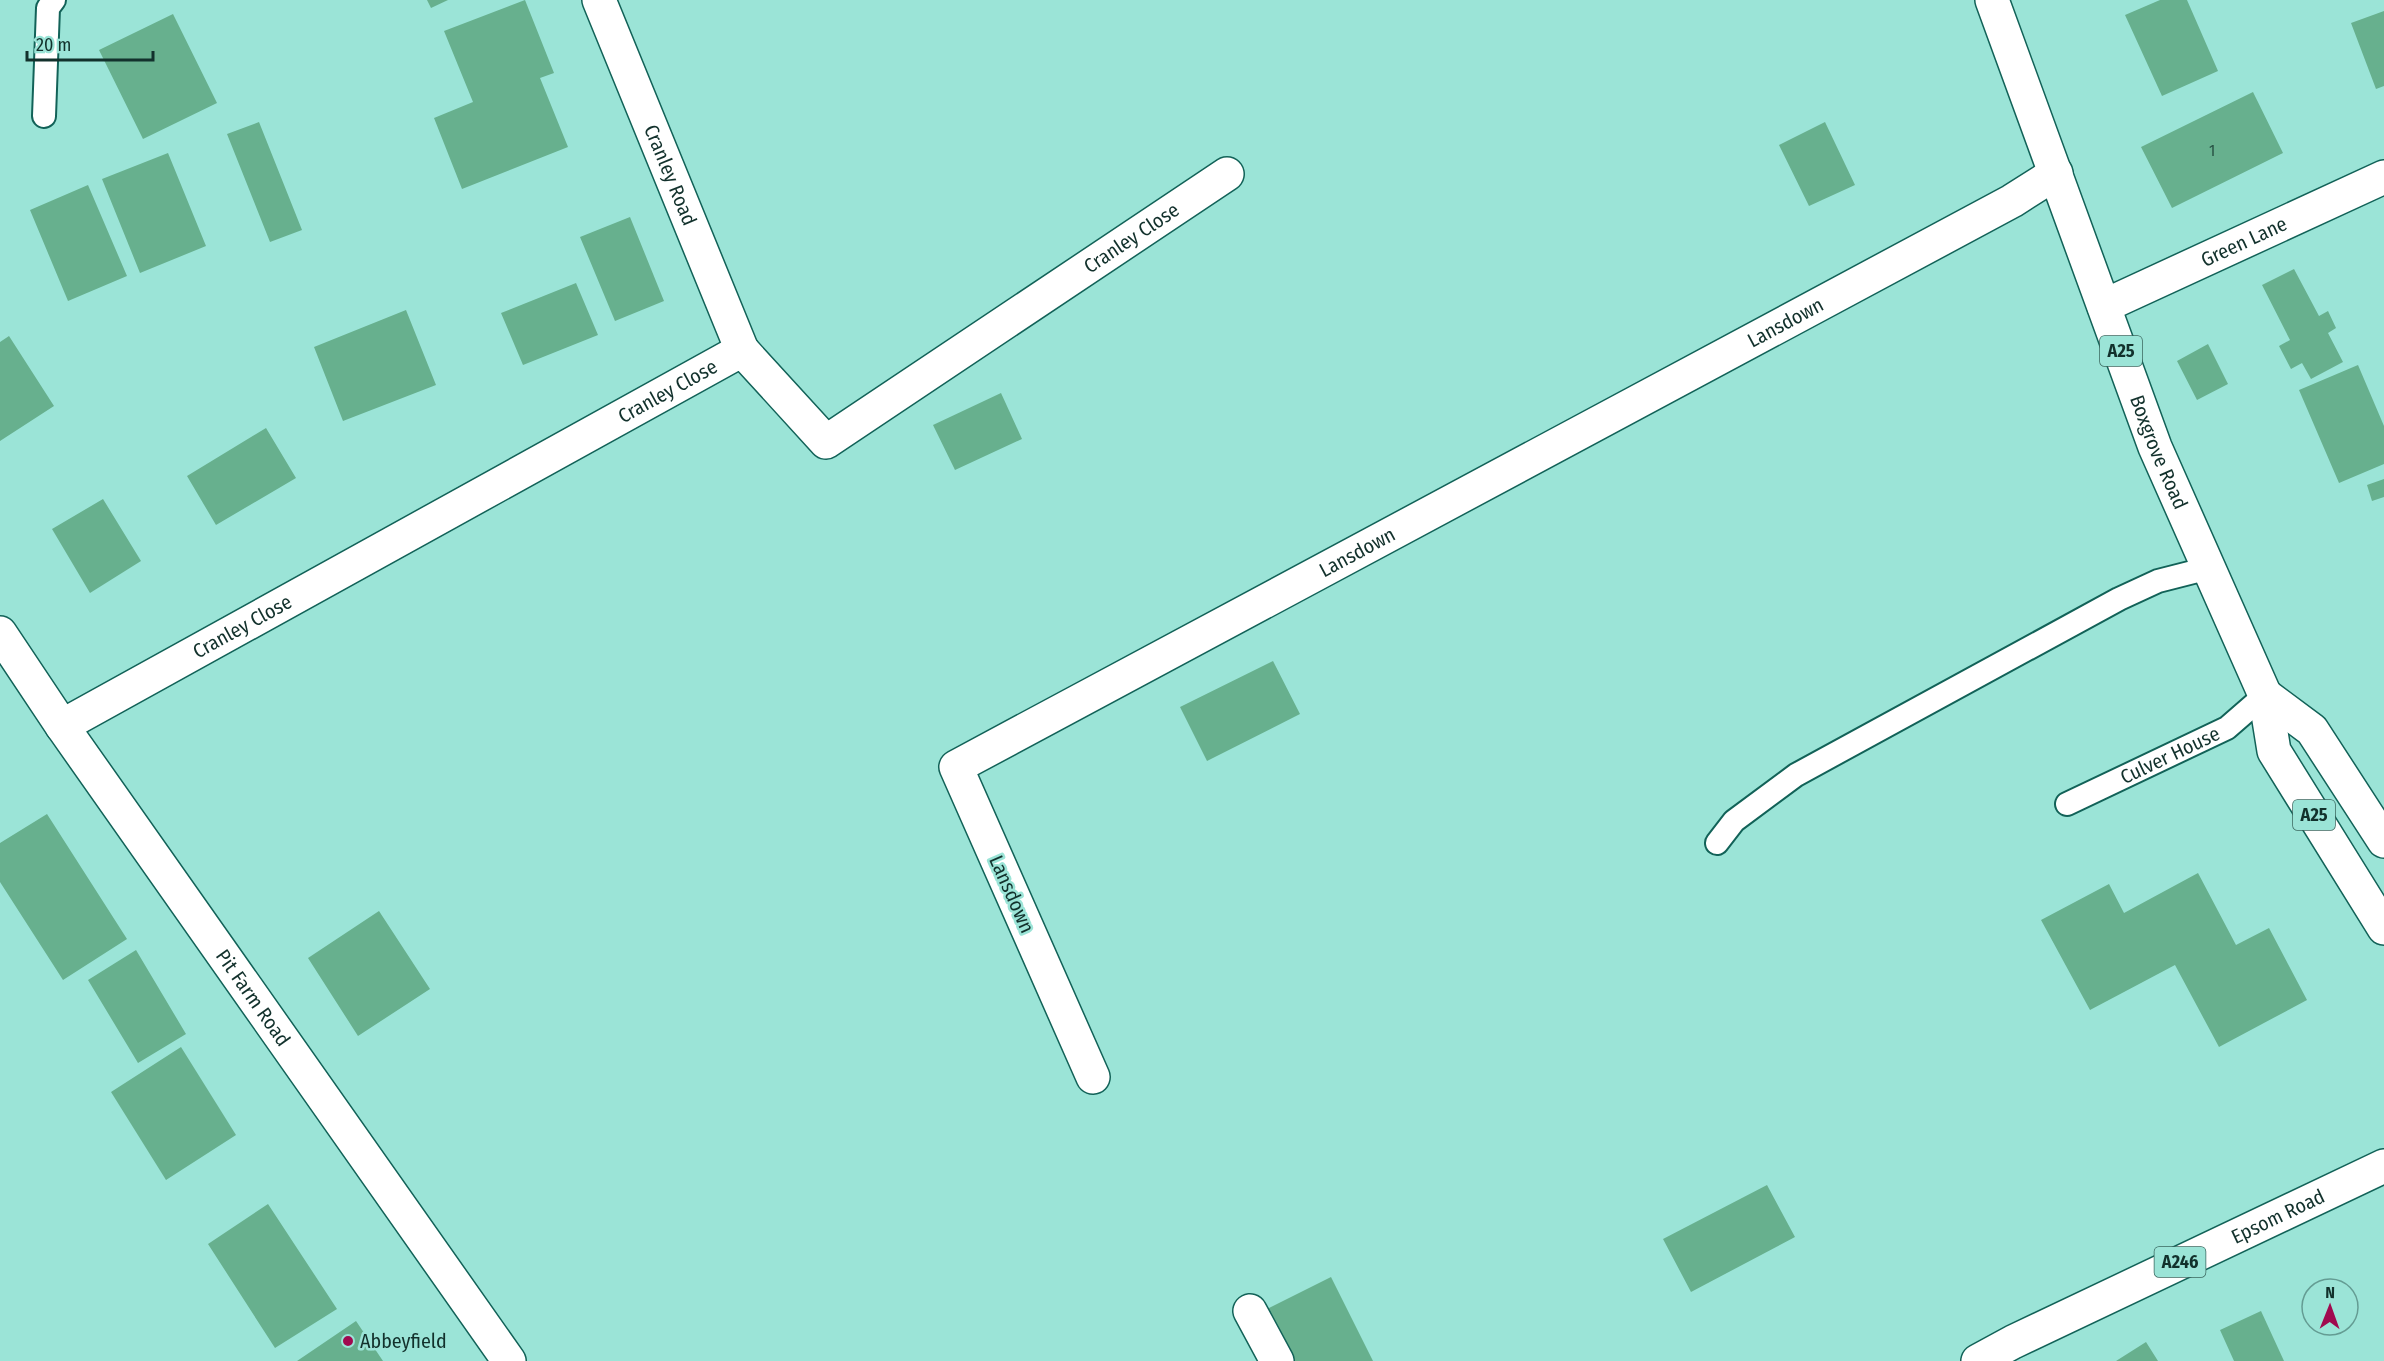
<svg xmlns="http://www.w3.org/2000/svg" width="2384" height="1361" font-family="'Fira Sans Condensed',sans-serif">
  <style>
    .building { fill: #67b08e }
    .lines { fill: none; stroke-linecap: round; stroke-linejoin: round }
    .lane-casing { stroke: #126258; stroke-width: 26 }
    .street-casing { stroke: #126258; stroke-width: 36 }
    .primary-casing { stroke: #126258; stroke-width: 36 }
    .lane { stroke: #fff; stroke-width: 22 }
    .street { stroke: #fff; stroke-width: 33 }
    .primary { stroke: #fff; stroke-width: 33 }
    .poi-dot { fill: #a00a4f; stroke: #9be4d7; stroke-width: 2 }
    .labels { text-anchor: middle; stroke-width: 5; stroke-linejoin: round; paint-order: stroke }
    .number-label { font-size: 16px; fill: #275144 }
    .shield { fill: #9be4d7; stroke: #3b675f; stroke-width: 1.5 }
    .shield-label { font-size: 18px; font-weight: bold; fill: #12312c }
    .street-label { font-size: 20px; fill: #12312c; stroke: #9be4d7 }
    .poi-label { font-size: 20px; fill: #12312c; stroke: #9be4d7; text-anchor: start }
  </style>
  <rect width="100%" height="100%" fill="#9be4d7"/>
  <!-- building -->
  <path class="building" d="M 427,0 L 448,0 L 431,8 Z
    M 525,0 L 554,73 L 540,78 L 568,147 L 462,189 L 434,118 L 473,102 L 444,31 Z
    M 2160,0 L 2187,0 L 2218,71 L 2162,96 L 2125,15 Z
    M 2384,11 L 2384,86 L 2376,89 L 2351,23 Z
    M 173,14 L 217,103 L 143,139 L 99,50 Z
    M 2253,92 L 2283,153 L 2172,208 L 2141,147 Z
    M 259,122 L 302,230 L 270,242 L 227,134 Z
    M 1825,122 L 1855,185 L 1809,206 L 1779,145 Z
    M 168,153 L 206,246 L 140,273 L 102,179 Z
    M 88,185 L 127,276 L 68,301 L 30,210 Z
    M 630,217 L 664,301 L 615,321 L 580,237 Z
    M 2294,269 L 2319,316 L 2328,311 L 2336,328 L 2328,333 L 2343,362 L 2311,379 L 2302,363 L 2291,369 L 2279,346 L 2290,340 L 2262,285 Z
    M 576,283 L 598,335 L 523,365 L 501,313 Z
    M 406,310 L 436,385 L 343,421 L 314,347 Z
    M 9,336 L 54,406 L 0,441 L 0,342 Z
    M 2208,344 L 2228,384 L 2197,400 L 2177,361 Z
    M 2358,365 L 2384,426 L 2384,464 L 2339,483 L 2299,390 Z
    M 1001,393 L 1022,439 L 955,470 L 933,425 Z
    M 266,428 L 296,478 L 216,525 L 187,476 Z
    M 2384,479 L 2384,497 L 2372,501 L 2367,485 Z
    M 103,499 L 141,561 L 90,593 L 52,529 Z
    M 1273,661 L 1300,714 L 1207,761 L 1180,707 Z
    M 47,814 L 127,939 L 63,980 L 0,882 L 0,843 Z
    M 2198,873 L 2236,945 L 2269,928 L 2307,1000 L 2219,1047 L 2175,965 L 2090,1010 L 2041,920 L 2109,884 L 2124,913 Z
    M 379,911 L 430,989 L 358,1036 L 308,958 Z
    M 136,950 L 186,1034 L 138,1063 L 88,980 Z
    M 181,1047 L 236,1135 L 166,1180 L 111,1092 Z
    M 1767,1185 L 1795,1237 L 1691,1292 L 1663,1239 Z
    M 268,1204 L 337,1309 L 275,1348 L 208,1244 Z
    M 1331,1277 L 1373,1361 L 1288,1361 L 1263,1311 Z
    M 2261,1311 L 2284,1361 L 2234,1361 L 2220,1330 Z
    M 356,1321 L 383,1361 L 297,1361 Z
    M 2146,1342 L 2158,1361 L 2116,1361 Z"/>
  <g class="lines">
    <defs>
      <g id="lane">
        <path d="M 44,116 L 48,8 L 54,0"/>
        <path id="s1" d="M 2067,804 L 2227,728 L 2265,695"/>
        <path d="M 1717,843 L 1734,821 L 1796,775 L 2119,599 L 2158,581 L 2209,568"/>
      </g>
      <g id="street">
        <path id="s2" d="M 599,0 L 742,350"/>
        <path id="s3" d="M 2104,306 L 2384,177"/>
        <path id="s4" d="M 0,633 L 62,726 L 509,1361"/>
        <path id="s5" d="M 62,726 L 742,350 L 826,442 L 1227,174"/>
        <path id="s6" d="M 1093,1077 L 956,767 L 2012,201 L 2056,173"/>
        <path d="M 1250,1311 L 1277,1361"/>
      </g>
      <g id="primary">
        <path id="s7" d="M 1992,0 L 2155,447 L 2265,695 L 2274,751 L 2384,928"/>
        <path d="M 2265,695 L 2312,730 L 2384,841"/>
        <path id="s8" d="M 1978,1361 L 2013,1342 L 2384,1166"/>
      </g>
    </defs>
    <!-- lane casing -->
    <use href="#lane" class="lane-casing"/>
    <!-- street casing -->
    <use href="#street" class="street-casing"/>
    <!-- primary casing -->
    <use href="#primary" class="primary-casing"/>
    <!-- lane -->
    <use href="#lane" class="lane"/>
    <!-- street -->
    <use href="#street" class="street"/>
    <!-- primary -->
    <use href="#primary" class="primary"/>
  </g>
  <!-- markers -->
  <circle class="poi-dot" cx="348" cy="1341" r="6"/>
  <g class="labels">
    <!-- number labels -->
    <g class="number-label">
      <text x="2212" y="156">1</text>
    </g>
    <!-- shield labels -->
    <g class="shield">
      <rect x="2100" y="336" width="42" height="30" rx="4.5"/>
      <rect x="2293" y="800" width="42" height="30" rx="4.5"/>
      <rect x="2154.5" y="1247" width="51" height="30" rx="4.5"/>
    </g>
    <g class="shield-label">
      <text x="2121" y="357">A25</text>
      <text x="2314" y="821">A25</text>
      <text x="2180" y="1268">A246</text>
    </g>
    <!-- street labels -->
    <g class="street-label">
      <text dy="7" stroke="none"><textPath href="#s2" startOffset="189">Cranley Road</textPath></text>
      <text dy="7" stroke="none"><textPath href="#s5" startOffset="1269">Cranley Close</textPath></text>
      <text dy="7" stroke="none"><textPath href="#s3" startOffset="154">Green Lane</textPath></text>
      <text dy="7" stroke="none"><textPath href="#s6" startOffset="1280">Lansdown</textPath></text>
      <text dy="7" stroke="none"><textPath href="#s5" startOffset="692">Cranley Close</textPath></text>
      <text dy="7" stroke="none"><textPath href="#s7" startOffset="482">Boxgrove Road</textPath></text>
      <text dy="7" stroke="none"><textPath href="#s6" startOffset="794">Lansdown</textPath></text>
      <text dy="7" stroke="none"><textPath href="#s5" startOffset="206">Cranley Close</textPath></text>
      <text dy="7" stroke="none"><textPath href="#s1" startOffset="114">Culver House</textPath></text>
      <text transform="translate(1012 894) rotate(66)" y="7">Lansdown</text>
      <text dy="7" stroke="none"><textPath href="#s4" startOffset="444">Pit Farm Road</textPath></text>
      <text dy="7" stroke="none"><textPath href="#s8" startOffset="333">Epsom Road</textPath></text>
    </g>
    <!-- poi labels -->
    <g class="poi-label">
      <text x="360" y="1348">Abbeyfield</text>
    </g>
  </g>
  <!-- north arrow -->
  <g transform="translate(2330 1307) rotate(1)"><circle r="28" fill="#9be4d7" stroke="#649c93" stroke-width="1.5"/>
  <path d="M0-4.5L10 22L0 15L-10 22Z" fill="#a00a4f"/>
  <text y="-9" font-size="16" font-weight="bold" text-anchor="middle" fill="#12312c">N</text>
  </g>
  <!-- scale -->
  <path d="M27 51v9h126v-9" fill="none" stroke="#12312c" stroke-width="3"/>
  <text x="36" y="51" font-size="18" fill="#12312c" stroke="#9be4d7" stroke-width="4.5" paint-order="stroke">20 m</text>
</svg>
